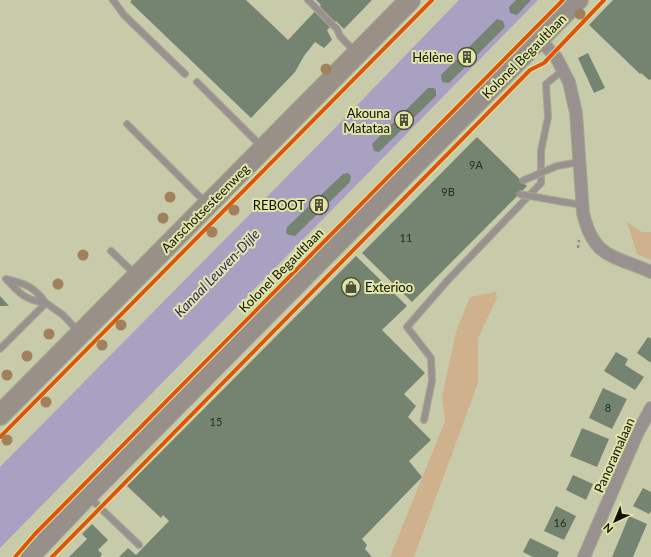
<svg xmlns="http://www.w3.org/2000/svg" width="651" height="557" font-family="Lato,sans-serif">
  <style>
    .green { fill: #cfb18e }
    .water { fill: #a8a1c2 }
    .building { fill: #758471 }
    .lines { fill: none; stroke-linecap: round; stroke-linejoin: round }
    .lane-casing { stroke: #a8aa90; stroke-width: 8 }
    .street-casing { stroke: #a8aa90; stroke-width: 14 }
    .secondary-casing { stroke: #a8aa90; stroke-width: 20 }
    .primary-casing { stroke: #a8aa90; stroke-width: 22 }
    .path { stroke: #918c84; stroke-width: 2.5; stroke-dasharray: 3 3; stroke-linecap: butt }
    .lane { stroke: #999190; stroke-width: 6 }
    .street { stroke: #999190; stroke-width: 12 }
    .secondary { stroke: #978f8a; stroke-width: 18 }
    .primary { stroke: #999188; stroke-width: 20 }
    .lane-bridge-casing { stroke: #a8aa90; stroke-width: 8; stroke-linecap: butt }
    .lane-bridge { stroke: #999190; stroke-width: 6 }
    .cycleway-casing { stroke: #e0e6a8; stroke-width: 6 }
    .cycleway { stroke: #dd550b; stroke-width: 4 }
    .tree { fill: #a0815c }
    .labels { text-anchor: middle; stroke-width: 4; stroke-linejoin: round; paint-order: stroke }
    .number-label { font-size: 11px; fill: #282c1c }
    .street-label { font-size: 13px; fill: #0e0f00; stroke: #e0e6a8 }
    .poi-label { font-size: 13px; fill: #0e0f00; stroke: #e0e6a8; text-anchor: end }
    .water-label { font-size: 14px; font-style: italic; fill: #351f67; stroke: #e0e6a8 }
  </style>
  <rect width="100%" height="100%" fill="#c8cba9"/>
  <!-- green -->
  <path class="green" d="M 627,222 L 642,232 L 651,232 L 651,260 L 637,254 Z
    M 496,292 L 497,298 L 478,338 L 478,383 L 414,557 L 390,557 L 445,421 L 442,397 L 456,332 L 470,297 Z"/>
  <!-- water -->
  <path class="water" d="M 459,0 L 538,0 L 0,548 L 0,467 L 335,128 Z"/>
  <!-- building -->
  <path class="building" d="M 132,0 L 246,0 L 288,40 L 321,5 L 316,0 L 372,0 L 344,29 L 336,21 L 327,30 L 332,40 L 324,48 L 315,42 L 304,56 L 295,72 L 251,118 L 130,2 Z
    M 516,0 L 531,0 L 517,15 L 510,13 L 509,7 Z
    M 613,0 L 651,0 L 651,79 L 649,80 L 641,73 L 640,74 L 589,25 Z
    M 497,19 L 503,21 L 505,27 L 449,83 L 442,82 L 441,75 Z
    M 588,53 L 605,88 L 594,93 L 578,58 Z
    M 428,88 L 434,88 L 436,90 L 436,96 L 379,152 L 374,151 L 372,144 Z
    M 477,137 L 527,186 L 412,302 L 362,253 Z
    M 348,173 L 351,176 L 350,182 L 295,236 L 289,235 L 286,233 L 287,227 L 343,174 Z
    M 356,256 L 407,306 L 382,330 L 425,373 L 404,394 L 416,406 L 408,417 L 431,440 L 409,461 L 422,477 L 362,539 L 367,545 L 365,549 L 372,557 L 119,557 L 128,548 L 136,555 L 169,521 L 163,515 L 161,518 L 127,486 Z
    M 0,296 L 9,306 L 0,306 Z
    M 648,337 L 651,339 L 651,363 L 637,353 Z
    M 616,352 L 628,359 L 625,365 L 644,377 L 635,390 L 604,371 Z
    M 603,388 L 627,399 L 612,429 L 589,418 Z
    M 582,428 L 609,439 L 597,467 L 570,456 Z
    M 573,475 L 593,484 L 586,500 L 566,490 Z
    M 643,488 L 651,492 L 651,511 L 649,514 L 633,506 Z
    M 556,506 L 576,516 L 564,540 L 544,531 Z
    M 629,516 L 647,524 L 641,538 L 633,557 L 612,557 Z
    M 92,524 L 108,540 L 98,550 L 102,554 L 100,557 L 69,557 L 87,539 L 82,534 Z
    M 530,538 L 559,552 L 557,557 L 533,557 L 523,552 Z"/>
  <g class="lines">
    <defs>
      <path id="lane" d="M 113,0 L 124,15 L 185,74
        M 308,0 L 337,29 L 340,36 L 355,52
        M 197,82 L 262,147
        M 127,124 L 206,203
        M 557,166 L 579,162
        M 558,201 L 582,205
        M 111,251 L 135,274
        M 6,279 C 26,284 33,286 46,303 C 25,300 20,294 6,279 Z
        M 0,349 L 46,303 L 63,315 L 78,331
        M 424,420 L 432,381 L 431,358 L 407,327 L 448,280 L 541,183 L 541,151 L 548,117 L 546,84 L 563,70
        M 90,498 L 139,545"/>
      <path id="street" d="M 540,40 L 556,57 L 569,82 L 576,113 L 583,213 C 594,259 613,255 651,272
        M 584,557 L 637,434 L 651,408"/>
      <path id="secondary" d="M 30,557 L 88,496 L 579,0"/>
      <path id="primary" d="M 0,415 L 410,0"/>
    </defs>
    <!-- lane casing -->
    <use href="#lane" class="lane-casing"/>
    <!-- street casing -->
    <use href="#street" class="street-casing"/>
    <!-- secondary casing -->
    <use href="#secondary" class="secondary-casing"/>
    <!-- primary casing -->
    <use href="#primary" class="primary-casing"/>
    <!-- path -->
    <path class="path" d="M 578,248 L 579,240"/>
    <!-- lane -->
    <use href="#lane" class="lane"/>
    <!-- street -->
    <use href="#street" class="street"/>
    <!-- secondary -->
    <use href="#secondary" class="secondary"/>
    <!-- primary -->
    <use href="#primary" class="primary"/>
    <defs>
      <path id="lane-bridge" d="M 522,181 L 557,166
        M 519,194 L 558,201"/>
    </defs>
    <!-- lane-bridge casing -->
    <use href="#lane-bridge" class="lane-bridge-casing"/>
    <!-- lane-bridge -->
    <use href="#lane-bridge" class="lane-bridge"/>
    <defs>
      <path id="cycleway" d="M 0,437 L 432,0
        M 15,557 L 35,534 L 563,0
        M 52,557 L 530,70 L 544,63 L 604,0"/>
    </defs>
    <!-- cycleway casing -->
    <use href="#cycleway" class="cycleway-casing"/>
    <!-- cycleway -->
    <use href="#cycleway" class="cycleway"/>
  </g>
  <!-- trees -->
  <g class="tree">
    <circle cx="580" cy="14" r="5.5"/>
    <circle cx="326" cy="69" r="5.5"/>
    <circle cx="170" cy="197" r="5.5"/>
    <circle cx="234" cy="210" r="5.5"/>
    <circle cx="163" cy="218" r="5.5"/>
    <circle cx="212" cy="232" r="5.5"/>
    <circle cx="83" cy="255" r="5.5"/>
    <circle cx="58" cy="284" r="5.5"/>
    <circle cx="121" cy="325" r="5.5"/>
    <circle cx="49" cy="334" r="5.5"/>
    <circle cx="102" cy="345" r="5.5"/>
    <circle cx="27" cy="356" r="5.5"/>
    <circle cx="7" cy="375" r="5.5"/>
    <circle cx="46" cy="402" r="5.5"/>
    <circle cx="7" cy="440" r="5.5"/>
  </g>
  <!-- icons -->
  <defs>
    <symbol id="building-ring" viewBox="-11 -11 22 22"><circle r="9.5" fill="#e0e6a8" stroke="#4f513b" stroke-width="1.5"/><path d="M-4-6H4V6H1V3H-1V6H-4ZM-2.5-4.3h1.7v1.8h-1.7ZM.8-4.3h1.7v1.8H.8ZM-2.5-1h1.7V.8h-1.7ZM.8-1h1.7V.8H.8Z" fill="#4f513b"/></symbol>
    <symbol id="shop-ring" viewBox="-11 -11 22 22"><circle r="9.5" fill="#e0e6a8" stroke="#4f513b" stroke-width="1.5"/><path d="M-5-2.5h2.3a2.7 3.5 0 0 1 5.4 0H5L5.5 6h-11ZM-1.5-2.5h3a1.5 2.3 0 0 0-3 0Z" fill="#4f513b"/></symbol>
  </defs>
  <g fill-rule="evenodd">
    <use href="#building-ring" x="456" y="46" width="22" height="22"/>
    <use href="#building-ring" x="393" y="109" width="22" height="22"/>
    <use href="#building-ring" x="308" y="194" width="22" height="22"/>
    <use href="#shop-ring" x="340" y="276" width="22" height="22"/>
  </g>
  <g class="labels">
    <!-- number labels -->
    <g class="number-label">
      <text x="476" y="169">9A</text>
      <text x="448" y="196">9B</text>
      <text x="406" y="242">11</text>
      <text x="608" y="412">8</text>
      <text x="216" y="426">15</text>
      <text x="560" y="527">16</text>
    </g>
    <!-- street labels -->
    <g class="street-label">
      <text transform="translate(524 56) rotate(-45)" y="5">Kolonel Begaultlaan</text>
      <text transform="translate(205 208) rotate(-45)" y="5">Aarschotsesteenweg</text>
      <text transform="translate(281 270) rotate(-45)" y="5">Kolonel Begaultlaan</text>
      <text transform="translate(614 455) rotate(-66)" y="5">Panoramalaan</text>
    </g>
    <!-- poi labels -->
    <g class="poi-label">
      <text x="453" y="62">Hélène</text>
      <text x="390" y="118">Akouna<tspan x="390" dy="15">Matataa</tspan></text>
      <text x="305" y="210">REBOOT</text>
      <text x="365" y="292" text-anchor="start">Exterioo</text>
    </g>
    <!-- water labels -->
    <g class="water-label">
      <text transform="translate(217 273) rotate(-46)" y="5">Kanaal Leuven-Dijle</text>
    </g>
  </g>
  <!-- north arrow -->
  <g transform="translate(615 521) rotate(224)" stroke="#e0e6a8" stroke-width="3" paint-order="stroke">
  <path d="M0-3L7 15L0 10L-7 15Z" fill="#0e0f00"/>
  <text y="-6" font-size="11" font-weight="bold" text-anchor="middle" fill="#0e0f00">N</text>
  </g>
</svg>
